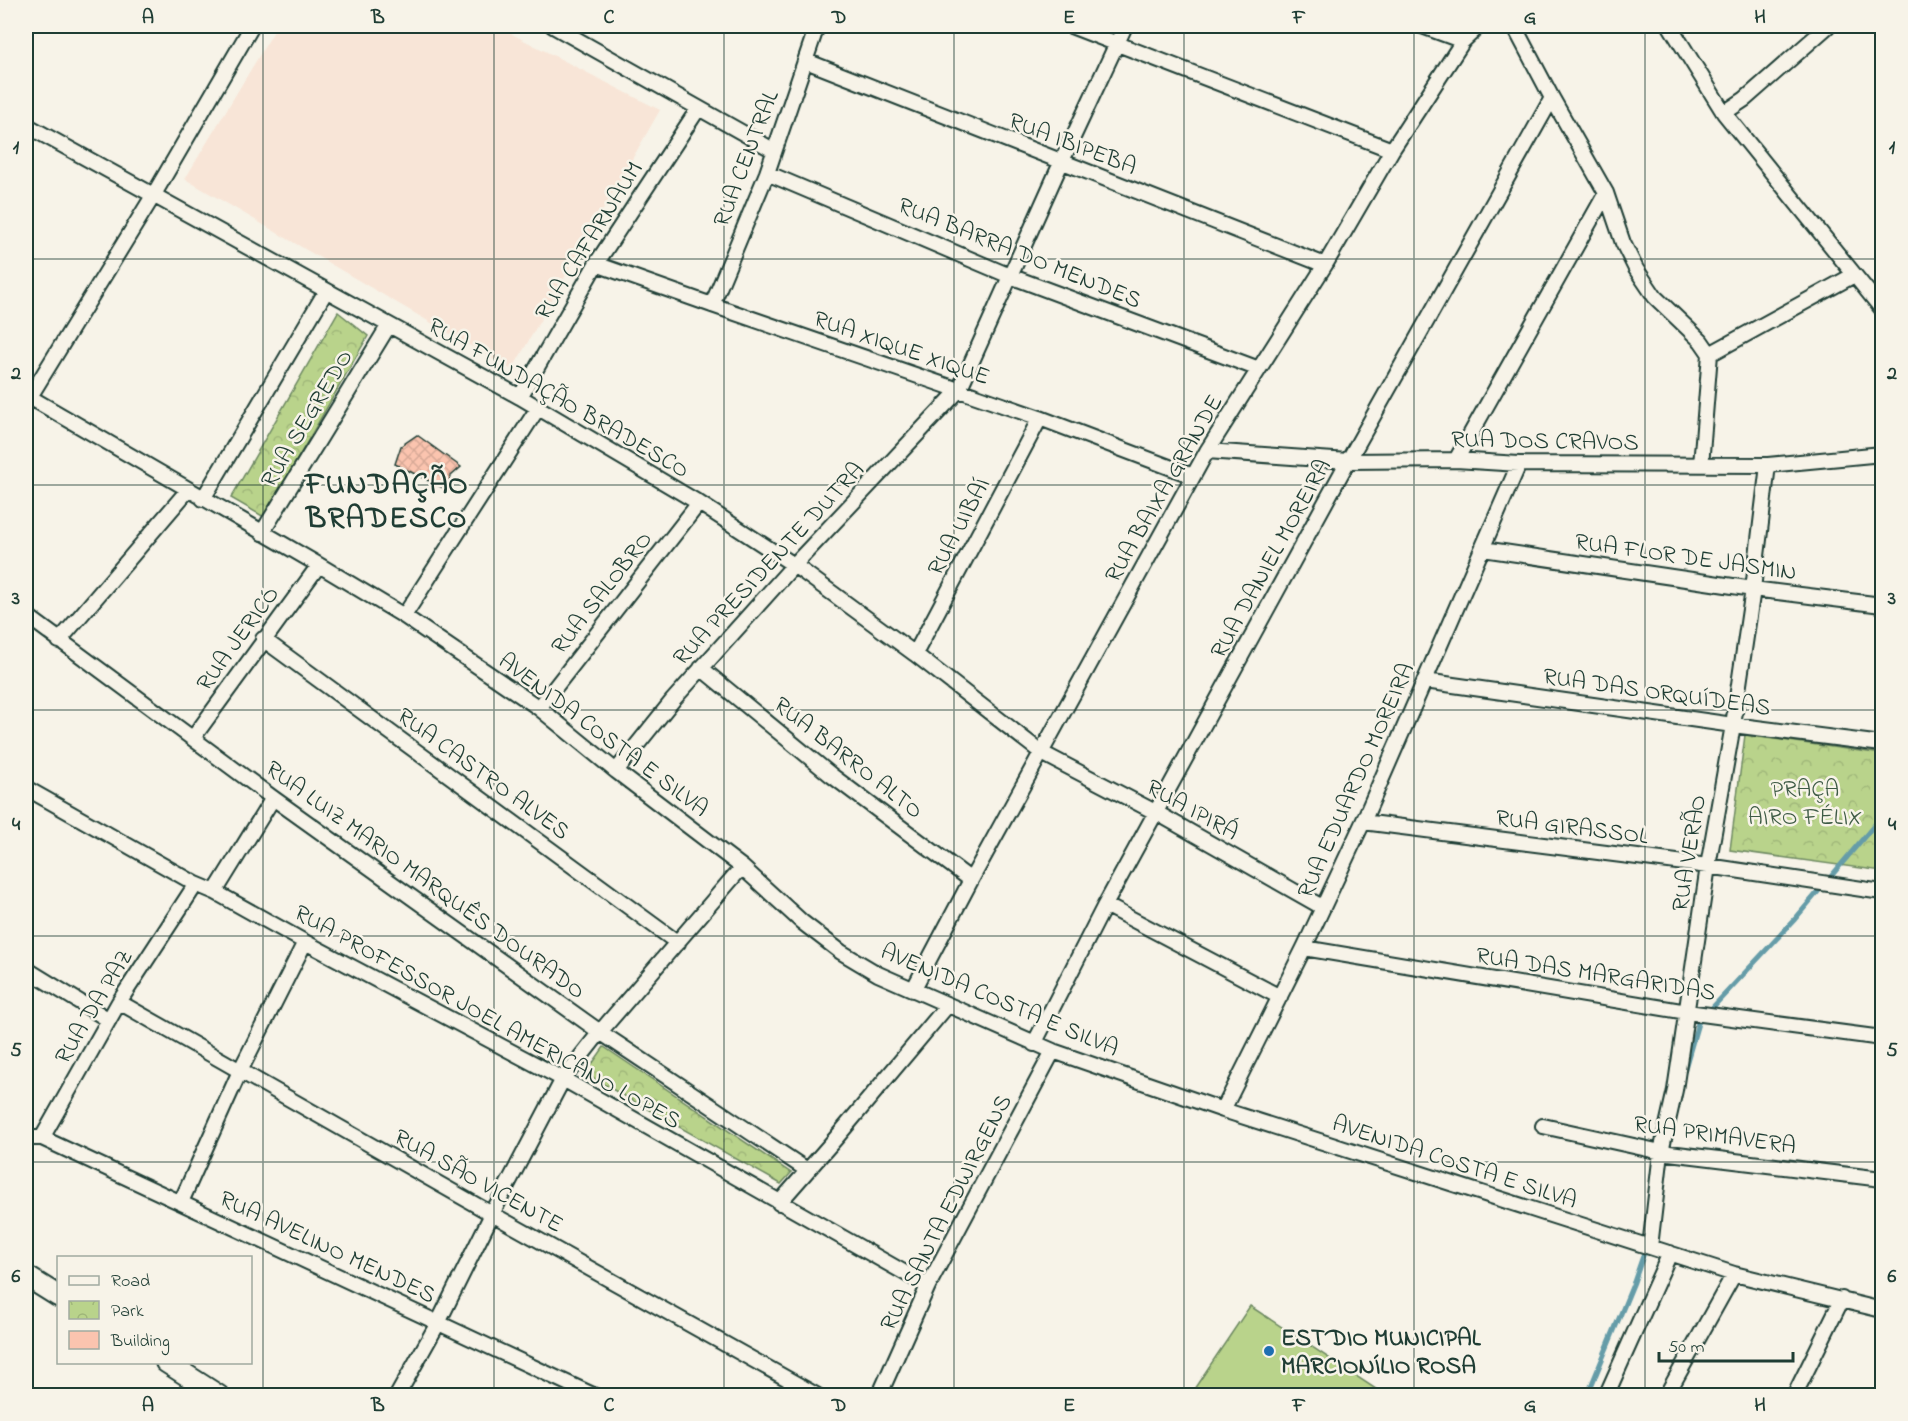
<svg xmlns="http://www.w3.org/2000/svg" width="1908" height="1421" font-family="'Indie Flower',sans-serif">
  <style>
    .built { fill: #f8e5d7 }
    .park { fill: url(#park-crowns); stroke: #6c8860; stroke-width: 1.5 }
    .pitch { fill: #b9d38b; stroke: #6c8860; stroke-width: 1.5 }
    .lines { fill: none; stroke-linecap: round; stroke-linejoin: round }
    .stream { stroke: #659ca8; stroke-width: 5 }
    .building { fill: url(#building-cross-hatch); stroke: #1f3d34; stroke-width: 1.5 }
    .minor-casing { stroke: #1f3d34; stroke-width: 18 }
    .secondary-casing { stroke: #1f3d34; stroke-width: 24 }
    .minor { stroke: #f7f3e8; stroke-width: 14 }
    .secondary { stroke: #f7f3e8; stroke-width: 20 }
    .grid { fill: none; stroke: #1f3d34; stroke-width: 1.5; stroke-opacity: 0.55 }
    .poi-dot { fill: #1f6fb2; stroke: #f7f3e8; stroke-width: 2 }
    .labels { text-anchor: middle; stroke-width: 5; stroke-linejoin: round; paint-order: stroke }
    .street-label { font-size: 24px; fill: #1f3d34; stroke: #f7f3e8 }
    .park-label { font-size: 24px; fill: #3e5b45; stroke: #f7f3e8 }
    .poi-label { font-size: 24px; font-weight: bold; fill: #1f3d34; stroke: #f7f3e8; text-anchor: start }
    .district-label { font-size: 30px; font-weight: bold; letter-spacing: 1.5px; fill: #1f3d34; stroke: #f7f3e8 }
    .neatline { fill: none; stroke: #1f3d34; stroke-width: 2 }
    .grid-label { font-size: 20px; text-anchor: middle; font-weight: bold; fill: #1f3d34 }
  </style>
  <defs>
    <pattern id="park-crowns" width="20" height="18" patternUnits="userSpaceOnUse" patternTransform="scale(1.5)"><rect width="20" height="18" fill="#b9d38b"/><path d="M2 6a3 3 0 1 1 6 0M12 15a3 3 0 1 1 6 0" fill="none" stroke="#9fb679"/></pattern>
    <pattern id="building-cross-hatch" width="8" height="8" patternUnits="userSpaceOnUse" patternTransform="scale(1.5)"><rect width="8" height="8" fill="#fbc4af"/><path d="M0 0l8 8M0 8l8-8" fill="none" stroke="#d7a997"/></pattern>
  </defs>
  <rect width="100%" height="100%" fill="#f7f3e8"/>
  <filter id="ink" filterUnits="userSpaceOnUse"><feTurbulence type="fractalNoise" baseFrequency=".0167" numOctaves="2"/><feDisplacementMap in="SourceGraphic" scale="12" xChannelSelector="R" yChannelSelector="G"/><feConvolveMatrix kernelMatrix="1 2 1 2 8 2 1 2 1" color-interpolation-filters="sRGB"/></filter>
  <g filter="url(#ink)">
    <!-- built -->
    <path class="built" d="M 277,26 L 496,26 L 660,110 L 512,370 L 185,179 Z"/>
    <!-- park -->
    <path class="park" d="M 338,312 L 368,336 L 264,517 L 231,498 Z
      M 1745,735 L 1882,754 L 1882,871 L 1730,850 Z
      M 604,1047 L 791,1173 L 781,1184 L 585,1074 Z"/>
    <!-- pitch -->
    <path class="pitch" d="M 1250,1306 L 1385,1395 L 1190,1395 Z"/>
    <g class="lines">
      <!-- stream -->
      <path class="stream" d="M 1683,1075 L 1698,1023 L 1795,919 L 1882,816
        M 1587,1396 L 1634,1282 L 1644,1253"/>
    </g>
    <!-- building -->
    <path class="building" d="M 417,435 L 461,467 L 451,476 L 445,489 L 395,464 L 401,446 Z"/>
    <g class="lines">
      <defs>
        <path id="minor" d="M 553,26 L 773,150
          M 1071,26 L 1392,150
          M 1422,26 L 1463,41
          M 1514,26 L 1552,98 L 1606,193 L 1623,243 L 1636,269 L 1655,297 L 1701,341 L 1710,354 L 1701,465
          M 1670,26 L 1724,113 L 1882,309
          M 806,61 L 1325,265
          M 1724,113 L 1745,99 L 1828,26
          M 26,125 L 520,397 L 699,503 L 794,565 L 915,654 L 1042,753 L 1157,813 L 1322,907
          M 767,173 L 1010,276 L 1259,369
          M 596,264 L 712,305 L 1040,418 L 1193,476
          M 712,305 L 767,173 L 817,26
          M 1710,354 L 1854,275
          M 26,395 L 319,565 L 404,616 L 539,708 L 616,771 L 742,867 L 802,922 L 841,952 L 878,974 L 1053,1051 L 1223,1110 L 1734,1274 L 1882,1310
          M 520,397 L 596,264 L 698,109
          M 26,403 L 153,196 L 252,26
          M 1207,451 L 1348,461 L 1456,460 L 1519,464 L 1768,465 L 1882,454
          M 1456,460 L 1606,193
          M 203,499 L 326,291
          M 262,533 L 389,325
          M 1483,549 L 1753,589 L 1882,605
          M 26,615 L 273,798 L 600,1032 L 807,1170
          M 404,616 L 538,408
          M 263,639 L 678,943
          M 59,641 L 188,490
          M 915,654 L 1040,418
          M 701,668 L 831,775 L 971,880
          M 1425,681 L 1733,725 L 1882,744
          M 539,708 L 699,503
          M 193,738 L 319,565
          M 616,771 L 673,700 L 794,565 L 959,390 L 1061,163 L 1125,26
          M 26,788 L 196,884 L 215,892 L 305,942 L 563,1079 L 928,1286
          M 1363,822 L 1708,866 L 1882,892
          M 215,892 L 273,798
          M 1105,905 L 1280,997
          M 1304,948 L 1687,1012 L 1882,1038
          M 26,969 L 109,1020
          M 913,990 L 971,880 L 1207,451 L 1325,265 L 1392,150 L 1463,41 L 1479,26
          M 119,1002 L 492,1214 L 818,1396
          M 1034,1044 L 1105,905 L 1348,461 L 1552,98
          M 1223,1110 L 1304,948 L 1363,822 L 1519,464
          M 1543,1126 L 1661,1152 L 1882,1179
          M 42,1138 L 595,1396
          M 26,1141 L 27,1138 L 42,1138 L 119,1002 L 196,884
          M 181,1202 L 240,1071 L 305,942
          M 779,1203 L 836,1138 L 947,1006
          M 1650,1247 L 1661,1152 L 1675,1090 L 1708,866 L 1733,725 L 1753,589 L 1768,465
          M 397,1396 L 438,1323 L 492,1214 L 563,1079 L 600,1032 L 742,867
          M 879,1396 L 928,1286 L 1053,1051
          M 1606,1396 L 1670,1253
          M 1666,1396 L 1734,1274
          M 1794,1396 L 1842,1299"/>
        <path id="secondary" d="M 26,1276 L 58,1296
          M 166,1362 L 219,1396"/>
      </defs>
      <!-- minor casing -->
      <use href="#minor" class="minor-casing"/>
      <!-- secondary casing -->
      <use href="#secondary" class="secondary-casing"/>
      <!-- minor -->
      <use href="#minor" class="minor"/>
      <!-- secondary -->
      <use href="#secondary" class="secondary"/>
    </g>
  </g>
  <!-- grid -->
  <path class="grid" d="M 263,26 L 263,1396M 494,26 L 494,1396M 724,26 L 724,1396M 954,26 L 954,1396M 1184,26 L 1184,1396M 1414,26 L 1414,1396M 1645,26 L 1645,1396M 26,259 L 1882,259M 26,485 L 1882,485M 26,710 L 1882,710M 26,936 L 1882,936M 26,1162 L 1882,1162"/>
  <!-- markers -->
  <circle class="poi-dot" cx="1269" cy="1351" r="6"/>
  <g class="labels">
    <!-- street labels -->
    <g class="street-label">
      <text transform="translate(1073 143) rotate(21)" y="8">RUA IBIPEBA</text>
      <text transform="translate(745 158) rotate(-69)" y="8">RUA CENTRAL</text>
      <text transform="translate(588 240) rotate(-58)" y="8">RUA CAFARNAUM</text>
      <text transform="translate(1020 252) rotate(22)" y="8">RUA BARRA DO MENDES</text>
      <text transform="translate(902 347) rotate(19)" y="8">RUA XIQUE XIQUE</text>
      <text transform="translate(559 397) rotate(30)" y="8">RUA FUNDAÇÃO BRADESCO</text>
      <text transform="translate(306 418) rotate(-59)" y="8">RUA SEGREDO</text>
      <text transform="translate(1545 440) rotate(1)" y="8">RUA DOS CRAVOS</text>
      <text transform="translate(1163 488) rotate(-60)" y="8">RUA BAIXA GRANDE</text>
      <text transform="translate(958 526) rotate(-62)" y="8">RUA UIBAÍ</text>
      <text transform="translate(1686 556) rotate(8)" y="8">RUA FLOR DE JASMIN</text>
      <text transform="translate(1270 558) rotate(-61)" y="8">RUA DANIEL MOREIRA</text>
      <text transform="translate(768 563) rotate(-47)" y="8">RUA PRESIDENTE DUTRA</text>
      <text transform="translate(601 592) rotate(-52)" y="8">RUA SALOBRO</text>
      <text transform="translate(237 638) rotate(-54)" y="8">RUA JERICÓ</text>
      <text transform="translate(1657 691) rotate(8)" y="8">RUA DAS ORQUÍDEAS</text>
      <text transform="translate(604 734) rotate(37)" y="8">AVENIDA COSTA E SILVA</text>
      <text transform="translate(849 757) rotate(38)" y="8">RUA BARRO ALTO</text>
      <text transform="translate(484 773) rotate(36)" y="8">RUA CASTRO ALVES</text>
      <text transform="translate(1355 780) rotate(-66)" y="8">RUA EDUARDO MOREIRA</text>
      <text transform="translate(1193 809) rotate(29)" y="8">RUA IPIRÁ</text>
      <text transform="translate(1572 826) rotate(7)" y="8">RUA GIRASSOL</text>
      <text transform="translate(1688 853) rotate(-81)" y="8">RUA VERÃO</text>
      <text transform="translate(426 879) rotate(36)" y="8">RUA LUIZ MARIO MARQUÊS DOURADO</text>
      <text transform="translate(1596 973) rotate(9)" y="8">RUA DAS MARGARIDAS</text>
      <text transform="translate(1000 999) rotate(23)" y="8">AVENIDA COSTA E SILVA</text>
      <text transform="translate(93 1006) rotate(-59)" y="8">RUA DA PAZ</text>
      <text transform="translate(488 1016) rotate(29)" y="8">RUA PROFESSOR JOEL AMERICANO LOPES</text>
      <text transform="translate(1715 1134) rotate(8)" y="8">RUA PRIMAVERA</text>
      <text transform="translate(1455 1161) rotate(18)" y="8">AVENIDA COSTA E SILVA</text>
      <text transform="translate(479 1180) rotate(29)" y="8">RUA SÃO VICENTE</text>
      <text transform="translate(945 1212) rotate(-63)" y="8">RUA SANTA EDWIRGENS</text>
      <text transform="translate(328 1246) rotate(25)" y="8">RUA AVELINO MENDES</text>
    </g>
    <!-- park labels -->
    <g class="park-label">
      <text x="1805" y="796">PRAÇA<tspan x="1805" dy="28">AIRO FÉLIX</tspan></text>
    </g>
    <!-- poi labels -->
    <g class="poi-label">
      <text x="1281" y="1345">EST´DIO MUNICIPAL<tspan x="1281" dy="28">MARCIONÍLIO ROSA</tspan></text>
    </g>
    <!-- district labels -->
    <g class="district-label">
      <text x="387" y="493">FUNDAÇÃO<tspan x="387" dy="34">BRADESCO</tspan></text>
    </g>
  </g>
  <!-- margin -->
  <rect width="1908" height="1421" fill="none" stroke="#f7f3e8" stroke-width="66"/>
  <!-- legend -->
  <rect x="57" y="1256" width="195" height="108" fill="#f7f3e8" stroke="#a1aaa0" stroke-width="1.5"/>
  <rect x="69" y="1276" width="30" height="9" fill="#f7f3e8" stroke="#a1aaa0" stroke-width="1.5"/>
  <text x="111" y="1286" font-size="18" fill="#1f3d34">Road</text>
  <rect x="69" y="1301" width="30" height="18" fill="url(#park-crowns)" stroke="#a1aaa0" stroke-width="1.5"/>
  <text x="111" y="1316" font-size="18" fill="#1f3d34">Park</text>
  <rect x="69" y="1331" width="30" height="18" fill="#fbc4af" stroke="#a1aaa0" stroke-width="1.5"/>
  <text x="111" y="1346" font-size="18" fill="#1f3d34">Building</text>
  <!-- scale -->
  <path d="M1659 1352v9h134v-9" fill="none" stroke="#1f3d34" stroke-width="3"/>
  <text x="1668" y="1352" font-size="18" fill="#1f3d34" stroke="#f7f3e8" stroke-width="4.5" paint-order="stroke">50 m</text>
  <rect x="33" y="33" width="1842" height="1355" class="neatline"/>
  <g class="grid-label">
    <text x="148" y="23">A</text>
    <text x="378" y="23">B</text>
    <text x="609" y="23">C</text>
    <text x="839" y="23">D</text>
    <text x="1069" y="23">E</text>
    <text x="1299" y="23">F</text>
    <text x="1530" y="23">G</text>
    <text x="1760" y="23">H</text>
    <text x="16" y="153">1</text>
    <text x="1892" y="153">1</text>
    <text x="16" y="379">2</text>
    <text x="1892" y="379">2</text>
    <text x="16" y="604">3</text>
    <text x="1892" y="604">3</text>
    <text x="16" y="830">4</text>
    <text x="1892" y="830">4</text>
    <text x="16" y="1056">5</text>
    <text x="1892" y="1056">5</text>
    <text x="16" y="1282">6</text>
    <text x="1892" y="1282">6</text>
    <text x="148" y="1411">A</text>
    <text x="378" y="1411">B</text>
    <text x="609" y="1411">C</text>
    <text x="839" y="1411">D</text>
    <text x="1069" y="1411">E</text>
    <text x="1299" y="1411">F</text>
    <text x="1530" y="1411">G</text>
    <text x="1760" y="1411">H</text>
  </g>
</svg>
